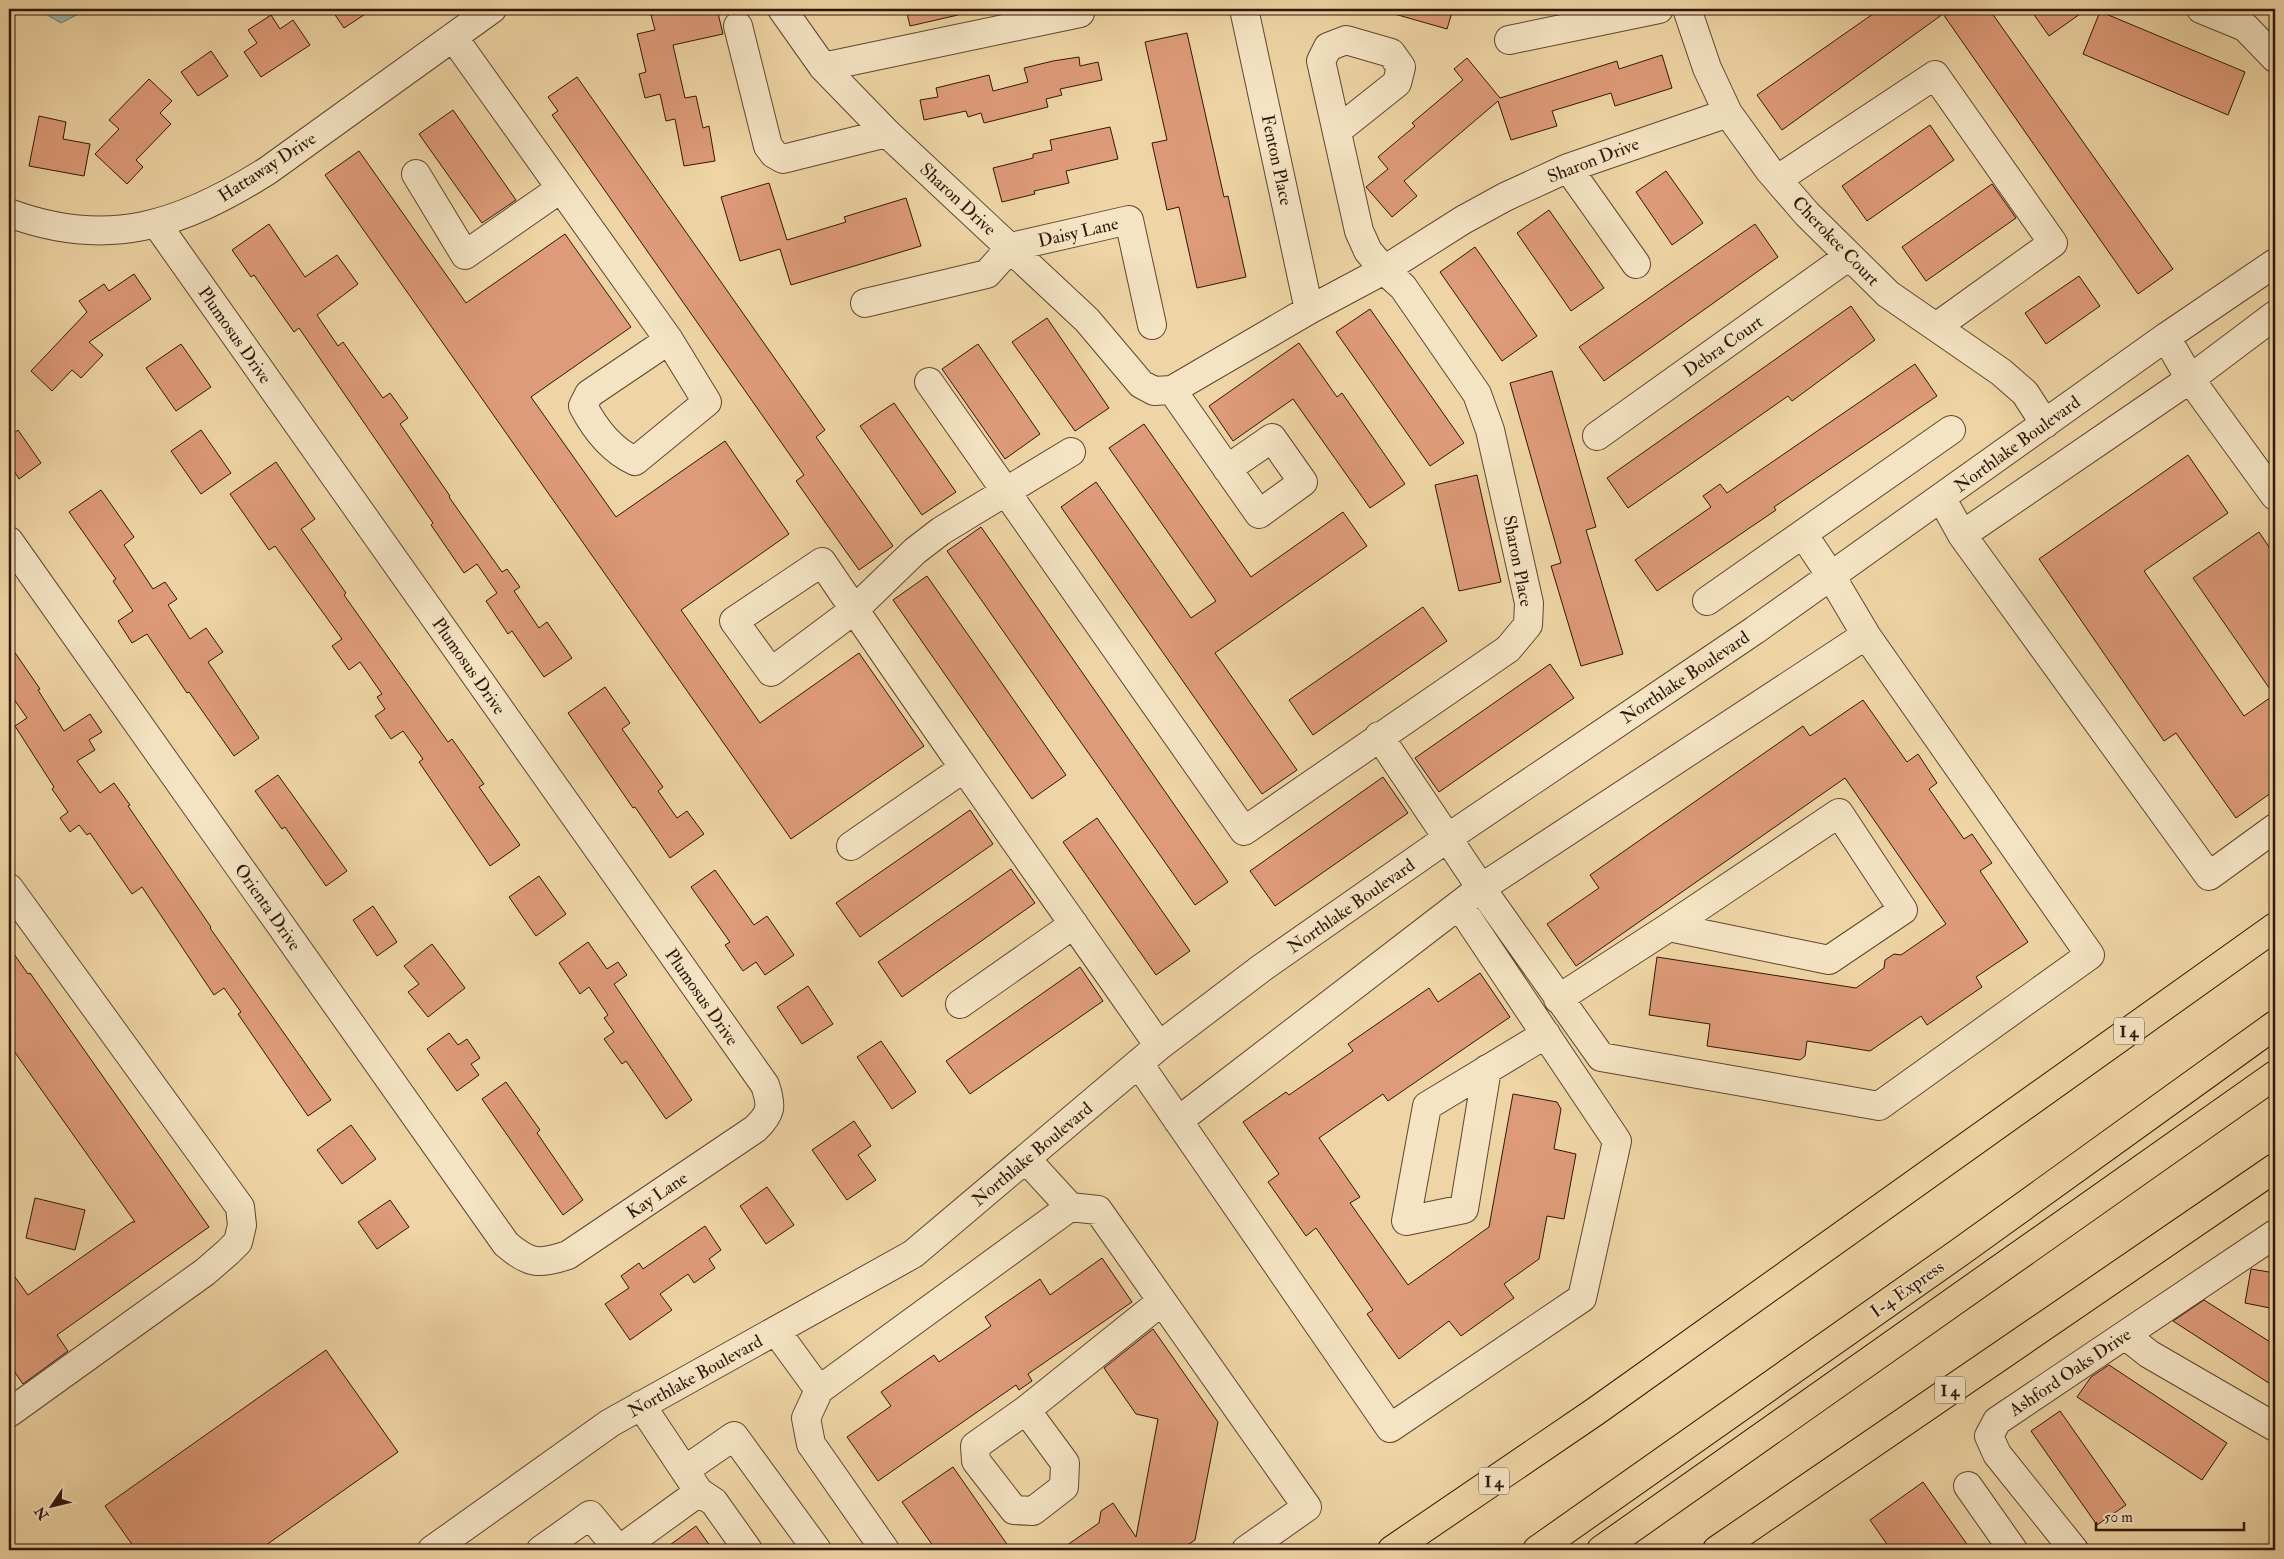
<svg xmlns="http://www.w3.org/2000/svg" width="2284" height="1559" font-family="'IM FELL Double Pica',serif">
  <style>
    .water { fill: #9cb7af; stroke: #70776d }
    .building { fill: #de9b79; stroke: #2f160a }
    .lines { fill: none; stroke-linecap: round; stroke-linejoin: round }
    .minor-casing { stroke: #5f4631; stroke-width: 30 }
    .highway-casing { stroke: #2f160a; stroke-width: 30 }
    .minor { stroke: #f5e4c4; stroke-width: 28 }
    .highway { stroke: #efd5a5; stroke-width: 28 }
    .labels { text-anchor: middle; stroke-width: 4; stroke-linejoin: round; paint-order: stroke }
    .shield { fill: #f5e4c4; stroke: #6a5442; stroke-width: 1 }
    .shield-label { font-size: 16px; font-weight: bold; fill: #2f160a }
    .street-label { font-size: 18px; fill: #2f160a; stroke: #f5e4c4 }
  </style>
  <rect width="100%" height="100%" fill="#efd5a5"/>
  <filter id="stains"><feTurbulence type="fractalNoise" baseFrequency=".004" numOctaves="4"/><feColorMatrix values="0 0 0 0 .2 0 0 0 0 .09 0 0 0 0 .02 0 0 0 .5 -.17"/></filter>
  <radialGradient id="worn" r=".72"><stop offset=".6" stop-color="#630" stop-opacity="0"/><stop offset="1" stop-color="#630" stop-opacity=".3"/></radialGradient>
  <!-- water -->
  <path class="water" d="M 37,9 L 88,9 L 61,23 Z"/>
  <!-- building -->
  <path class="building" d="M 331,9 L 373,9 L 344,28 Z
    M 680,9 L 717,9 L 723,34 L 673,45 L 685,98 L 696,96 L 703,128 L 709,126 L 715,161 L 684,166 L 675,119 L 666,121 L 660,94 L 645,98 L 639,74 L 646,72 L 637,34 L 655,30 L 651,15 Z
    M 906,9 L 957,9 L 958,15 L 910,26 Z
    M 1392,9 L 1453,9 L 1447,29 L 1391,13 Z
    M 1880,9 L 1989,9 L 2173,269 L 2138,294 L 1943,14 L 1782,130 L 1757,95 Z
    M 2030,9 L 2087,9 L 2049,36 Z
    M 2099,14 L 2106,14 L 2245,72 L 2228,115 L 2083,54 Z
    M 271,15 L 280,29 L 293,20 L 310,45 L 261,77 L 244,52 L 257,43 L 248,30 Z
    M 1187,33 L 1224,197 L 1228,196 L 1246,277 L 1197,288 L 1179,207 L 1167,210 L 1152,143 L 1167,140 L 1145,42 Z
    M 211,51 L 228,76 L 198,96 L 181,72 Z
    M 1662,55 L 1672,88 L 1615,106 L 1611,93 L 1552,111 L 1557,126 L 1511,140 L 1498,101 L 1404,181 L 1417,196 L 1392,217 L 1366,187 L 1388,169 L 1378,157 L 1415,126 L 1412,123 L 1463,80 L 1454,69 L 1467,58 L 1500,98 L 1617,61 L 1619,69 Z
    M 1079,57 L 1080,66 L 1098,62 L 1102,80 L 1060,89 L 1062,95 L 1046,99 L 1048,107 L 984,123 L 981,113 L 968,117 L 966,111 L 924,120 L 920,100 L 938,97 L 936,88 L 989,75 L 993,91 L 1028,82 L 1024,68 L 1053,61 Z
    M 577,77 L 825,430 L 816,437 L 893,546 L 859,570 L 796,481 L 804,475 L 552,115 L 558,111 L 548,97 Z
    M 149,79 L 172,101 L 160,113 L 171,124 L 136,160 L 143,167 L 127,184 L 95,154 L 119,129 L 109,120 Z
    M 453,110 L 516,200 L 482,223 L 419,134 Z
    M 39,116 L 66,122 L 63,139 L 90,144 L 84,176 L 29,166 Z
    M 1930,125 L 1954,160 L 1867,221 L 1842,186 Z
    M 1110,127 L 1118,159 L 1066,171 L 1069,183 L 1034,191 L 1035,194 L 1002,202 L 993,168 L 1033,158 L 1033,154 L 1052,150 L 1050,140 Z
    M 359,151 L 466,303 L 565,234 L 631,327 L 531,397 L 616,517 L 725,441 L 749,476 L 789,534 L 681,610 L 760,723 L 859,653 L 924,746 L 791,839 L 325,175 Z
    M 1666,171 L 1703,223 L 1672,245 L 1636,192 Z
    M 769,183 L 787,240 L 846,222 L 844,217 L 906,198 L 921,246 L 791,285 L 780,249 L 740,261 L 721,197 Z
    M 1992,184 L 2016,218 L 1926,281 L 1902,247 Z
    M 1549,210 L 1604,288 L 1571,311 L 1517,233 Z
    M 269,224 L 305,277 L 337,255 L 358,284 L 317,315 L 338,346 L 343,342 L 383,398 L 390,393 L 408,418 L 400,424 L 450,496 L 449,497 L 502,572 L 507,569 L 520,587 L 514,591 L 539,628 L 547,622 L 572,658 L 544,677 L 512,631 L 508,634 L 486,601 L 497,593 L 477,564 L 464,573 L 431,525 L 433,523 L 299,328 L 294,332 L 254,275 L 251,277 L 232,250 Z
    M 1755,224 L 1778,257 L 1604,381 L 1579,347 Z
    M 1475,247 L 1537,336 L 1502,361 L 1440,272 Z
    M 134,274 L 151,299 L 89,342 L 103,355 L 81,378 L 72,370 L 52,391 L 31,371 L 87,312 L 79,301 L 104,284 L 109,291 Z
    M 2079,276 L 2100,306 L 2046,344 L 2025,313 Z
    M 1851,306 L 1875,340 L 1792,401 L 1788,396 L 1628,508 L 1607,478 Z
    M 1370,309 L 1464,443 L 1430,466 L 1336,332 Z
    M 1047,318 L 1109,408 L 1075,431 L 1012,342 Z
    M 1299,343 L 1337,397 L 1342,393 L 1405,484 L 1370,508 L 1293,399 L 1233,441 L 1209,406 Z
    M 181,344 L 211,387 L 176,411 L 146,368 Z
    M 978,344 L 1040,434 L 1005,459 L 942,369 Z
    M 1915,364 L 1937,396 L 1774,507 L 1776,510 L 1657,591 L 1635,560 L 1711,507 L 1703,496 L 1720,484 L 1727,493 Z
    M 1552,371 L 1596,527 L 1586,530 L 1623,654 L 1581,666 L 1551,566 L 1561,563 L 1510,383 Z
    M 894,403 L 956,492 L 922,515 L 860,426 Z
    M 1144,424 L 1251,577 L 1343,512 L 1367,546 L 1215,653 L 1297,770 L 1262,794 L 1061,507 L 1096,482 L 1191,618 L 1216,601 L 1109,448 Z
    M 18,430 L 41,463 L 19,479 L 9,463 L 9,437 Z
    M 201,430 L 231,473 L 201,494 L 171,451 Z
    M 2188,455 L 2228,513 L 2144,571 L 2244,716 L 2274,695 L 2193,578 L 2259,532 L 2275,556 L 2275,790 L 2236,818 L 2176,733 L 2164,741 L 2039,559 Z
    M 276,462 L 315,519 L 301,529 L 346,593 L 344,595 L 448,742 L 452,739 L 484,784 L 479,787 L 520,845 L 490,866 L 419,762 L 423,759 L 403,731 L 391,739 L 375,716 L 385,709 L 377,697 L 382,694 L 360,662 L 349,670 L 332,646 L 342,639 L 275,546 L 269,550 L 230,494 Z
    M 1477,475 L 1501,582 L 1459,591 L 1435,485 Z
    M 101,490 L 134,537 L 124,545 L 153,589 L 165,582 L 177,599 L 168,605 L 190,639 L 206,628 L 223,652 L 208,662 L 259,738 L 234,756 L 189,692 L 187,693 L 147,634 L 132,643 L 118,621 L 133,611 L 113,581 L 116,579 L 69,512 Z
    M 981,527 L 1228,882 L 1195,905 L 947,551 Z
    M 927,576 L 1066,775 L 1032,799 L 893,600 Z
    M 1423,607 L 1447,641 L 1313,735 L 1289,700 Z
    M 9,644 L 40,689 L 38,690 L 64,731 L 90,714 L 102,732 L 89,740 L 95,750 L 77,761 L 100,793 L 114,783 L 130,805 L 128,806 L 211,927 L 210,928 L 331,1100 L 308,1116 L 238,1014 L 241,1012 L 224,988 L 214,995 L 142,887 L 132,894 L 90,833 L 87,835 L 79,825 L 70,832 L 60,818 L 68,812 L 52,789 L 54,787 L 15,726 L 27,718 L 9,692 Z
    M 1550,664 L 1574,698 L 1439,792 L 1415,758 Z
    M 605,687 L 630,723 L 622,729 L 663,787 L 658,791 L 677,818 L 687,811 L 704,834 L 670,858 L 635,807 L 633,808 L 568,713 Z
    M 1863,700 L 1907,762 L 1918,754 L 1937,783 L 1929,789 L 1964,839 L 1972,834 L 1992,863 L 1980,871 L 2028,942 L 1976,977 L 1982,987 L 1927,1025 L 1921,1016 L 1870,1051 L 1807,1041 L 1805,1056 L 1800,1060 L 1707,1046 L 1710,1024 L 1649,1015 L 1657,957 L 1856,988 L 1884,968 L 1885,960 L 1894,954 L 1901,955 L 1946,924 L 1845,778 L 1576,966 L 1547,924 L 1599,888 L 1590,875 L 1803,726 L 1810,736 Z
    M 278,775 L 347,871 L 326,886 L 285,827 L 282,829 L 255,791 Z
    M 1383,777 L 1408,813 L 1275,906 L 1250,871 Z
    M 970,810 L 993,844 L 860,937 L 836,903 Z
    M 1097,818 L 1190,951 L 1156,975 L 1063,842 Z
    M 1011,869 L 1035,903 L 902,997 L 878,962 Z
    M 715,870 L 754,925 L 767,916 L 794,955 L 765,975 L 756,962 L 743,971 L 725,945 L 730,942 L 691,887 Z
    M 539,876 L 566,914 L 536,936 L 509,897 Z
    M 373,906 L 397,942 L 377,956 L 353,920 Z
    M 588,942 L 607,969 L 618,962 L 627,975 L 614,984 L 692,1100 L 666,1119 L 626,1061 L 622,1064 L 604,1039 L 614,1032 L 604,1018 L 608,1015 L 589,987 L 580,994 L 559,963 Z
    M 432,944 L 465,988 L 428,1017 L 408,992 L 419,984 L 404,966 Z
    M 9,947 L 28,974 L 30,973 L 209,1227 L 57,1335 L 68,1351 L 23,1384 L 9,1364 L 9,1269 L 28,1295 L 132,1222 L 135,1222 L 9,1044 Z
    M 1080,967 L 1103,1001 L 970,1094 L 946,1061 Z
    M 1480,973 L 1510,1017 L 1388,1101 L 1383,1094 L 1319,1138 L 1360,1197 L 1350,1203 L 1408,1285 L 1489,1227 L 1513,1094 L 1557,1102 L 1561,1109 L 1554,1149 L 1576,1154 L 1564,1219 L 1547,1216 L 1539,1259 L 1504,1284 L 1514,1298 L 1461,1336 L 1449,1321 L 1399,1359 L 1367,1314 L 1373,1310 L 1316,1228 L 1306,1236 L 1268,1182 L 1279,1174 L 1243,1122 L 1286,1092 L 1289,1095 L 1353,1051 L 1348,1044 L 1429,988 L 1438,1002 Z
    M 808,986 L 833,1024 L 802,1044 L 777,1007 Z
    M 449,1033 L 458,1045 L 467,1039 L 480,1058 L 471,1064 L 479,1075 L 457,1091 L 427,1049 Z
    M 881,1041 L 916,1092 L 892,1109 L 857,1057 Z
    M 506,1082 L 540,1130 L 537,1133 L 583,1200 L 563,1215 L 482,1099 Z
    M 854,1121 L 871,1146 L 858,1155 L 876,1180 L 847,1200 L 812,1150 Z
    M 351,1125 L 376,1159 L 342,1184 L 317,1150 Z
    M 767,1187 L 794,1225 L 766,1244 L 740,1206 Z
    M 35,1198 L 85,1210 L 75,1250 L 26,1238 Z
    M 390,1200 L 409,1227 L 377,1249 L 358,1222 Z
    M 705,1226 L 721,1250 L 709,1259 L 715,1268 L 694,1283 L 688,1274 L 660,1294 L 672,1310 L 630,1340 L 605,1304 L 629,1288 L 621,1276 L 639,1263 L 643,1269 Z
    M 1102,1258 L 1132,1302 L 1028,1374 L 1032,1381 L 1019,1390 L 1016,1385 L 878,1481 L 847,1437 L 891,1406 L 881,1392 L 934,1355 L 939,1362 L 991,1326 L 985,1317 L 1040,1279 L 1050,1295 Z
    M 2251,1269 L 2275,1273 L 2275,1309 L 2245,1303 Z
    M 2204,1300 L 2275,1345 L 2275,1387 L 2173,1321 Z
    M 1153,1329 L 1218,1422 L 1195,1540 L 1180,1550 L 1060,1550 L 1099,1523 L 1101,1511 L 1113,1503 L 1136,1537 L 1158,1419 L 1136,1414 L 1104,1368 Z
    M 326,1350 L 398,1452 L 259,1550 L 136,1550 L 105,1506 Z
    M 2109,1365 L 2227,1443 L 2202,1480 L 2077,1397 L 2091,1377 Z
    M 2060,1411 L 2126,1505 L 2097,1525 L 2031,1431 Z
    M 953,1467 L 1011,1550 L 936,1550 L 902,1502 Z
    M 1923,1482 L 1971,1550 L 1891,1550 L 1870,1520 Z
    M 696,1526 L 713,1550 L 663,1550 Z"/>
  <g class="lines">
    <defs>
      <path id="minor" d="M 782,9 L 823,67 L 887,133 L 1087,320 L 1141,384 L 1154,391 L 1172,390 L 1309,310 L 1384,270 L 1463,220 L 1505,197 L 1568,168 L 1728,113
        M 1244,9 L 1309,310
        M 1687,9 L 1707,68 L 1728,113 L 1769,170 L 1807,214 L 1888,294 L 2001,372 L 2025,393 L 2045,424
        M 2201,9 L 2245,27 L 2275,58
        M 738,26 L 768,146 L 774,154 L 783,159 L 887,133
        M 453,37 L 669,340 L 707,402 L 635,461 C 611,450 595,429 583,406 L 589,394 L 669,340
        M 1509,40 L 1659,9
        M 823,67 L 1080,13 L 1080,9
        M 1568,168 L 1636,264
        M 416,174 L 465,255 L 560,189
        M 1778,179 L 1935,75 L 2053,243 L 1936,327
        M 9,213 C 108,250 181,225 267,171 L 492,9
        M 865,303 L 987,274 L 1011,247 L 1129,220 L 1152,325
        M 2166,337 L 2190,379 L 2275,496
        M 929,382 L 1244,831 L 1508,649 L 1528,625 L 1529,603 L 1490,430 L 1477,394 L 1403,287 L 1384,270 L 1368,251 L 1359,231 L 1321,61 L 1328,47 L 1346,40 L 1391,53 L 1401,67 L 1397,83 L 1338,130
        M 1172,390 L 1259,514 L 1303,482 L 1272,438 L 1227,469
        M 1597,436 L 1849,256
        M 1071,452 L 941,531 L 915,551 L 854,610 L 771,672 L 734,621 L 822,562 C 932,725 1047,885 1159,1046
        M 1942,499 L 1962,535 L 2209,876 L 2275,828
        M 1962,535 L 2190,379 L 2275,315
        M 9,541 L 506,1244 C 529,1264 539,1265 568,1255 L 755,1129 C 772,1113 772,1106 765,1085 L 156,223
        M 1707,601 L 1951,430
        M 1379,736 L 1481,888 L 1601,1057 L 1879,1106 L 2090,955 L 1866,635 L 1831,576 L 1803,534
        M 851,846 L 964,768
        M 9,888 L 240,1207 L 242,1225 L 238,1242 L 228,1252 L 205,1272 L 9,1413
        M 1558,999 L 1669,927 L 1839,813 L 1903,910 L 1829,960 L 1669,927
        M 960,1004 L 1074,924
        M 1139,1064 L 1390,1428 L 1582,1298 L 1617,1141 L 1459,905
        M 1487,1069 L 1464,1209 L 1406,1221 L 1427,1106 L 1546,1034
        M 1178,1121 L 1481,888 L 1866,635
        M 1026,1159 L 1070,1207 L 1098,1210 L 1307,1507 L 1246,1550
        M 776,1331 L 819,1390 L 806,1418 L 811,1444 L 885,1550
        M 2125,1335 L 2149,1354 L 2275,1427
        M 819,1390 L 1070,1207
        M 1026,1410 L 975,1446 L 976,1461 L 1014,1510 L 1033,1511 L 1064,1487 L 1065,1463 L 1026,1410 L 1162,1301
        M 685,1470 L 734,1436 L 817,1550
        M 1968,1486 L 2013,1550
        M 699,1492 L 714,1502 L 748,1550
        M 432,1550 L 610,1423 L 913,1254 L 1159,1046 L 1263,967 L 1449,837 L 1755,630 L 2166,337 L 2275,263
        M 541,1550 L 590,1515 L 619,1550
        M 619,1550 L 699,1492 L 641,1405
        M 2074,1550 L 1997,1454 L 1989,1436 L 1997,1421 L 2275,1234"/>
      <path id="highway" d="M 1392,1550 L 1596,1411 L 2275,927
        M 1537,1550 L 1960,1252 L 2275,1025
        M 1601,1550 L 2275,1075
        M 1717,1550 L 2275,1168"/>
    </defs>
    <!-- minor casing -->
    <use href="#minor" class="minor-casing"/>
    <!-- highway casing -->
    <use href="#highway" class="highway-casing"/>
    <!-- minor -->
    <use href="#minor" class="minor"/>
    <!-- highway -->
    <use href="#highway" class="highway"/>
  </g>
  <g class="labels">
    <!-- shield labels -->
    <g class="shield">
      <rect x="2114" y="1017.5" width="30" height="27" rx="4"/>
      <rect x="1935" y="1376.5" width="30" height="27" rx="4"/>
      <rect x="1479" y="1467.5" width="30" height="27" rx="4"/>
    </g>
    <g class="shield-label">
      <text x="2129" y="1037">I 4</text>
      <text x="1950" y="1396">I 4</text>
      <text x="1494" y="1487">I 4</text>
    </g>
    <!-- street labels -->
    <g class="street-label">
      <text transform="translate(1277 160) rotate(78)" y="6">Fenton Place</text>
      <text transform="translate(1593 160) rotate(-21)" y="6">Sharon Drive</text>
      <text transform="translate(267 167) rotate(-33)" y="6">Hattaway Drive</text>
      <text transform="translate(958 199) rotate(43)" y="6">Sharon Drive</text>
      <text transform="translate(1078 232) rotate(-13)" y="6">Daisy Lane</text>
      <text transform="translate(1836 241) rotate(46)" y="6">Cherokee Court</text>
      <text transform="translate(235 335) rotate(55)" y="6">Plumosus Drive</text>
      <text transform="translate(1723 346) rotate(-35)" y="6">Debra Court</text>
      <text transform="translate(2017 444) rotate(-36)" y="6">Northlake Boulevard</text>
      <text transform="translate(1518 561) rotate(79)" y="6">Sharon Place</text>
      <text transform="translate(469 666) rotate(55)" y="6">Plumosus Drive</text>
      <text transform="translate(1685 677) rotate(-34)" y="6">Northlake Boulevard</text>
      <text transform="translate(1351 906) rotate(-35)" y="6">Northlake Boulevard</text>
      <text transform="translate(268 907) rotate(55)" y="6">Orienta Drive</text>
      <text transform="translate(702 997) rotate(55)" y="6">Plumosus Drive</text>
      <text transform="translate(1032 1154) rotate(-40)" y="6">Northlake Boulevard</text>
      <text transform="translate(657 1195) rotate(-34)" y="6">Kay Lane</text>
      <text transform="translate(1907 1289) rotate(-35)" y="6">I-4 Express</text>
      <text transform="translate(2070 1372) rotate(-34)" y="6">Ashford Oaks Drive</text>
      <text transform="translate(695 1376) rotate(-29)" y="6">Northlake Boulevard</text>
    </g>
  </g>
  <!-- margin -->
  <rect width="2284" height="1559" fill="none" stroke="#efd5a5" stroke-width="30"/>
  <rect x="10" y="10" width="2264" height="1539" fill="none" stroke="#2f160a" stroke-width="2.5"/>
  <rect x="15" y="15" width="2254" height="1529" fill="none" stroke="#2f160a"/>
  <!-- north arrow -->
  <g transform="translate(52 1506) rotate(235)" stroke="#f5e4c4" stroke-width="4" paint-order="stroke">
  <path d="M0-4L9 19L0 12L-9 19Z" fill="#2f160a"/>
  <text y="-8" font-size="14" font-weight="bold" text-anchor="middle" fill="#2f160a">N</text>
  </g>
  <!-- scale -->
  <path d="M2096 1522v8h148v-8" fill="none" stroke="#2f160a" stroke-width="2.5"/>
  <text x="2104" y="1522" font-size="15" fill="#2f160a" stroke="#f5e4c4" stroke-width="4" paint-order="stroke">50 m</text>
  <rect width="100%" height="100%" filter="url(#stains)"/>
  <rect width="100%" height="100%" fill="url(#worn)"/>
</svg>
